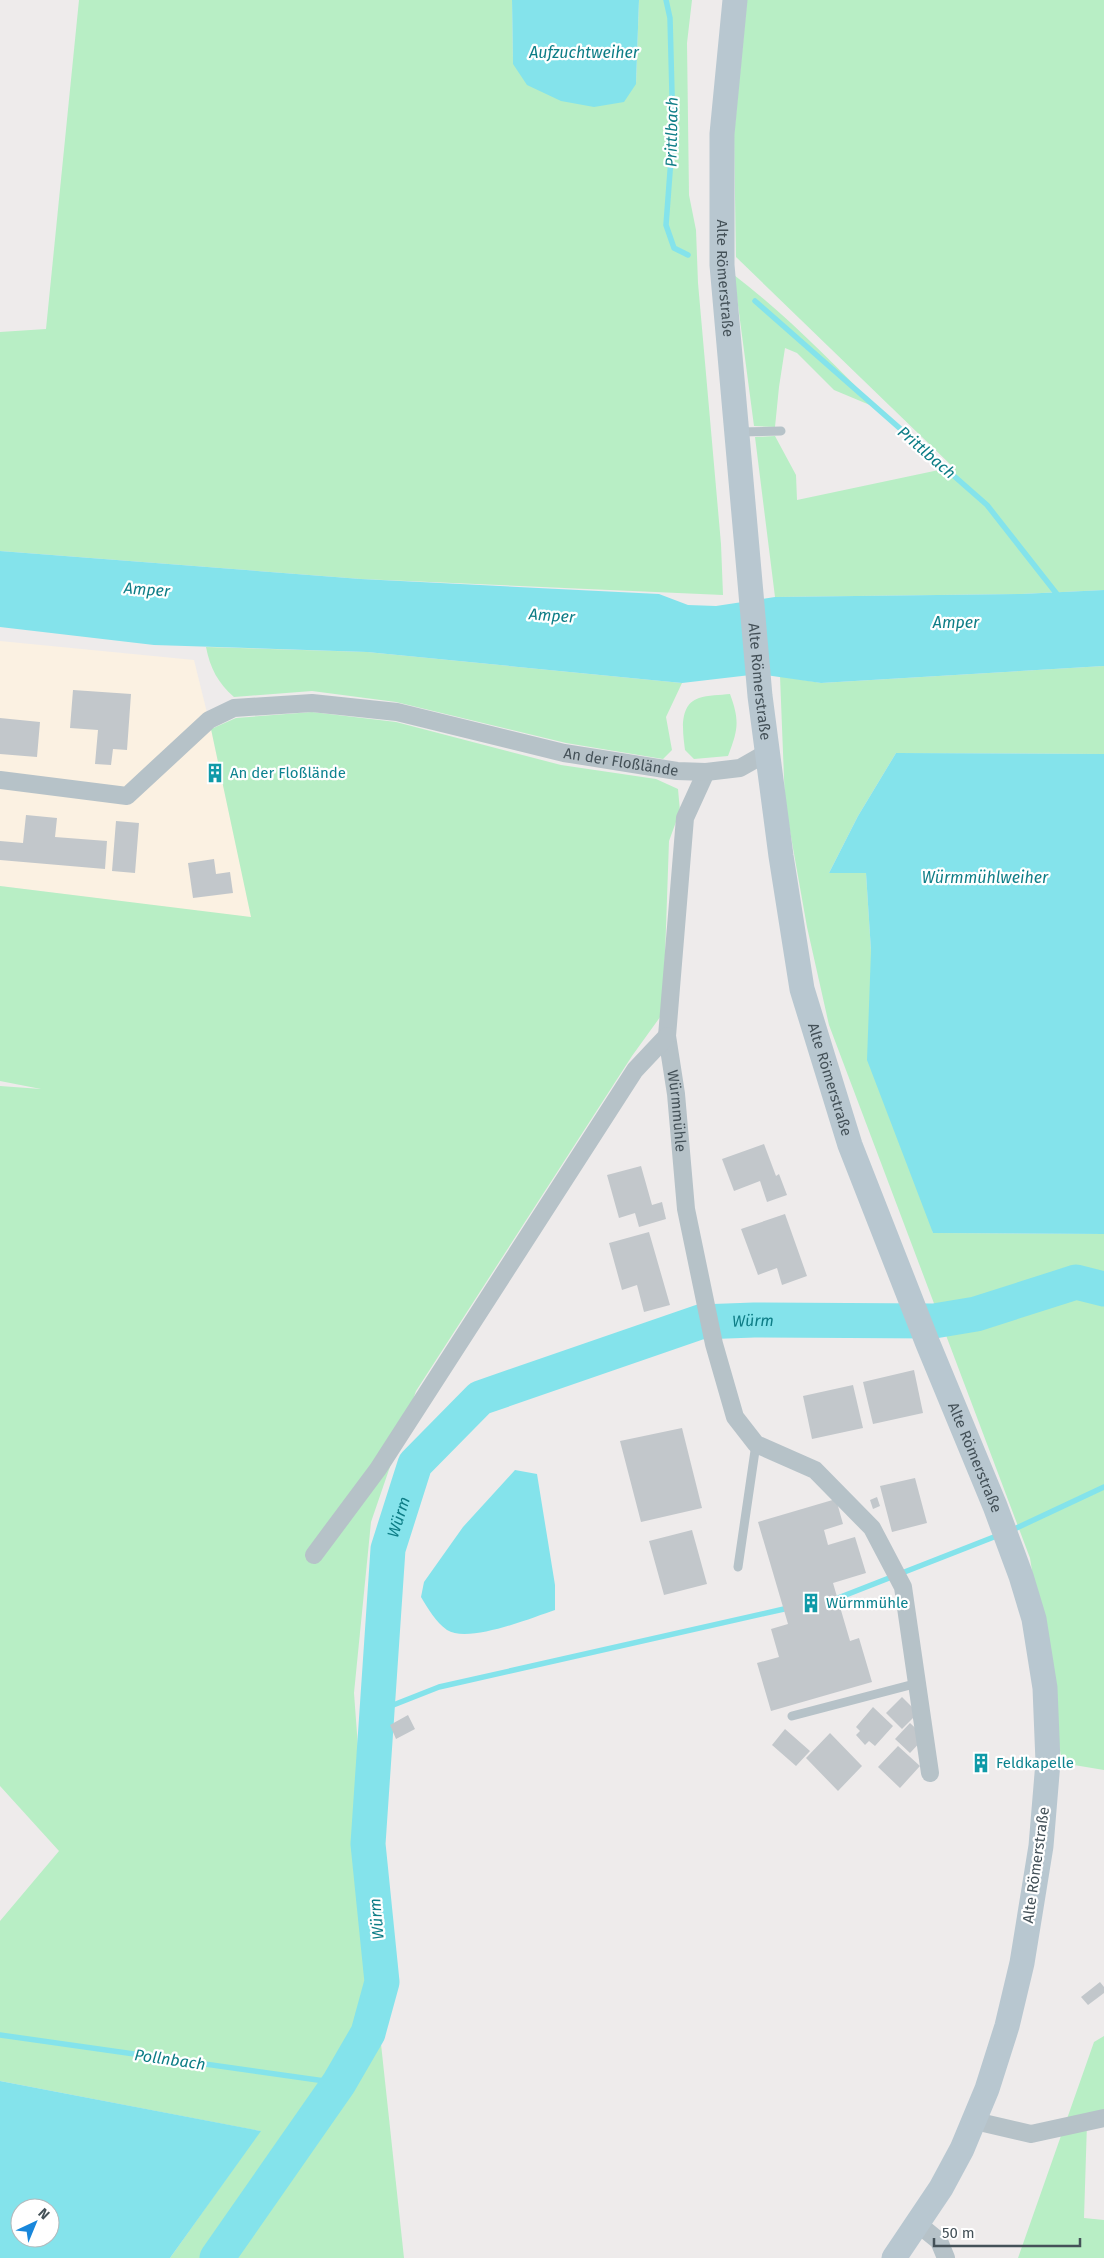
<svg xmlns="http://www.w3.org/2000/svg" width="1104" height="2258" font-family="'Fira Sans',sans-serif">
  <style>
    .commercial { fill: #fbf1e2 }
    .green { fill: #b8eec5 }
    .water { fill: #84e3eb; fill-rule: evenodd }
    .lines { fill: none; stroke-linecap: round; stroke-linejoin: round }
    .stream { stroke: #84e3eb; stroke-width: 5.5 }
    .river { stroke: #84e3eb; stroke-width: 35 }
    .building { fill: #c2c7cb }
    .lane { stroke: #b6c2c8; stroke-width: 9 }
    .street { stroke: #b6c2c8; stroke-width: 18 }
    .secondary { stroke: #b8c7d0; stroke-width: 25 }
    .labels { text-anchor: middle; stroke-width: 4.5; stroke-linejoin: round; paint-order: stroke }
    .street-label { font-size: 15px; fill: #445158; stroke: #fff }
    .culture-label { font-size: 15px; fill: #0d838f; stroke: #fff; text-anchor: start }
    .water-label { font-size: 16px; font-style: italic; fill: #0d7d86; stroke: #fff }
  </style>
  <rect width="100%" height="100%" fill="#eeebeb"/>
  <!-- commercial -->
  <path class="commercial" d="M 0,641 L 194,660 L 211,729 L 252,918 L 0,886 Z"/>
  <!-- green -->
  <path class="green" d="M 79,0 L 512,0 L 513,64 L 636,84 L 639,0 L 692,0 L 687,43 L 689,195 L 696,230 L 698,283 L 721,544 L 723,595 L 361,579 L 0,551 L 0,332 L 46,329 Z
    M 747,0 L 1104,0 L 1104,590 L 1021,594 L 775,597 L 755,437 L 775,436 L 796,475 L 797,500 L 953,467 L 736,257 L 734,134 Z
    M 734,275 C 786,315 831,361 877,408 L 834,390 L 797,353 L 785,348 L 779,387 L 775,427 L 754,426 Z
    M 206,647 L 367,652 L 682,683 L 666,717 L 672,750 L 663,759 L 566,743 L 396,702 L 312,691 L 234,697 C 218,683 210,668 206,647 Z
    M 1104,666 L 1104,754 L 896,753 L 858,816 L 829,873 L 866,873 L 871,951 L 933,1233 L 1104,1234 L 1104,1770 L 1062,1763 L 1030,1558 L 829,1025 L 807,927 L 785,803 L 780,676 L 821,683 Z
    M 730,694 C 740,721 738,730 728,756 L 694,759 L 685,750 C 683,733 678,705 699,698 C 708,695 720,695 730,694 Z
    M 312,712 L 396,722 L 561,765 L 656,779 L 678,789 L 680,811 L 669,841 L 663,1013 L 632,1056 L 416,1391 L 371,1522 L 354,1693 L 378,2016 L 404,2258 L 170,2258 L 260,2131 L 0,2081 L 0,1921 L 59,1851 L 0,1786 L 0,1086 L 41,1089 L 0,1081 L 0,886 L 251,917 L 211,729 L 236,718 Z
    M 1104,2036 L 1104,2118 L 1087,2123 L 1084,2218 L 1104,2220 L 1104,2258 L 1018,2258 L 1094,2042 Z"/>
  <!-- water -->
  <path class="water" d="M 512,0 L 639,0 L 636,84 L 624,102 L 594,107 L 561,101 L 527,85 L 513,64 Z
    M 0,551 L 361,579 L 659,594 L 688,605 L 716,606 L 775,597 L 1021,594 L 1104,590 L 1104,666 L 821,683 L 759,674 L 682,683 L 367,652 L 154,645 L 0,627 Z
    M 896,753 L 1104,754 L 1104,1234 L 933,1233 L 867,1060 L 871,951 L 866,873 L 829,873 L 858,816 Z
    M 515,1470 L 537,1474 L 555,1585 L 555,1610 C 531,1618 468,1644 447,1630 C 436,1622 428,1609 421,1597 L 424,1582 L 463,1527 Z
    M 0,2081 L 261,2131 L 170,2258 L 0,2258 ZM 20,2208 L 50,2208 L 50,2238 L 20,2238 Z"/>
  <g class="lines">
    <!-- stream -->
    <path class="stream" d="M 666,0 L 670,18 L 673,132 L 666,225 L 674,248 L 688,255
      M 755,301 L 987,505 L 1060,598
      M 1010,1531 L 1104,1487
      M 838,1598 L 999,1535
      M 378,1711 L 439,1687 L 784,1609
      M 0,2035 L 339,2083"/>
    <!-- river -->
    <path class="river" id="s1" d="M 217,2258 L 339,2083 L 368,2033 L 382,1982 L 368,1844 L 388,1549 L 415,1464 L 480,1398 L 700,1322 L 754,1320 L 934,1321 L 976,1314 L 1076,1282 L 1104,1289"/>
  </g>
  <!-- building -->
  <path class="building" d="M 73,690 L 131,694 L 127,750 L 113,749 L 111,765 L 95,764 L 98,730 L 70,728 Z
    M 0,718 L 40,722 L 37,757 L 0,754 Z
    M 218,767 L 220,777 L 213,779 L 211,768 Z
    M 26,815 L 57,818 L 55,837 L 107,841 L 105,869 L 0,860 L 0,841 L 23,843 Z
    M 116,821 L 139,823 L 135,873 L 112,871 Z
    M 214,859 L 216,874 L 230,872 L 233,893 L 193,898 L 188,863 Z
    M 764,1144 L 776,1176 L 779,1174 L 787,1195 L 767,1202 L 760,1181 L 734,1191 L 722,1159 Z
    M 641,1166 L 652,1205 L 662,1202 L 666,1219 L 639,1227 L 635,1213 L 619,1218 L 607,1175 Z
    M 785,1214 L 807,1276 L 782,1285 L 777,1268 L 758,1275 L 741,1229 Z
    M 649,1232 L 670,1305 L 644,1312 L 637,1285 L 622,1290 L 609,1243 Z
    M 914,1370 L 923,1413 L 873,1424 L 863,1382 Z
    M 853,1385 L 863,1428 L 812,1439 L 803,1396 Z
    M 682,1428 L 702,1508 L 641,1522 L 620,1441 Z
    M 915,1478 L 927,1523 L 892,1532 L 880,1486 Z
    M 877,1497 L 880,1506 L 873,1509 L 870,1500 Z
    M 836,1499 L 843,1524 L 824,1530 L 828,1545 L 855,1537 L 866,1573 L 833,1583 L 850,1641 L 859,1638 L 872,1682 L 771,1711 L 757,1663 L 779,1657 L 771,1629 L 788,1624 L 758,1522 Z
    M 692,1530 L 707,1584 L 664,1595 L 649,1541 Z
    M 902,1697 L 918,1713 L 902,1729 L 886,1713 Z
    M 873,1707 L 893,1726 L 875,1746 L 869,1741 L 865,1745 L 856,1735 L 860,1731 L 856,1727 Z
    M 408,1715 L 415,1729 L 396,1739 L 390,1725 Z
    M 910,1723 L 925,1737 L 910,1753 L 895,1739 Z
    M 785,1729 L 810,1751 L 796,1766 L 772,1745 Z
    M 830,1733 L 862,1766 L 838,1791 L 806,1758 Z
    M 898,1746 L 920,1766 L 900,1788 L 878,1767 Z
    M 986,1756 L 988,1770 L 976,1770 L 974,1757 Z
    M 1100,1982 L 1104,1987 L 1104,1993 L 1088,2005 L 1081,1997 Z"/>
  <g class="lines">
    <!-- lane -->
    <path class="lane" d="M 739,432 L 781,431
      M 738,1567 L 756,1444
      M 792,1716 L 918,1683"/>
    <!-- street -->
    <g class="street">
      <path id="s2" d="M 706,772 L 685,818 L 667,1036 L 676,1094 L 686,1209 L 714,1344 L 735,1417 L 756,1444 L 815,1470 L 872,1528 L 903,1587 L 930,1773"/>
      <path id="s3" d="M 0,780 L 127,796 L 209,720 L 234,708 L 312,703 L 397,712 L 564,753 L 677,771 L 706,772 L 740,768 L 768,752"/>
      <path d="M 314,1555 L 378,1469 L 635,1070 L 667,1036"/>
      <path d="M 975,2121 L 1031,2134 L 1104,2118"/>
      <path d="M 917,2223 L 939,2241 L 946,2258"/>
    </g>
    <!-- secondary -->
    <path class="secondary" id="s4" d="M 735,0 L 722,134 L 722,265 L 760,696 L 781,856 L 802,989 L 850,1145 L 928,1344 L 995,1506 L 1021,1576 L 1034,1619 L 1045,1688 L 1048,1762 L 1041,1846 L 1022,1963 L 1007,2026 L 987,2089 L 962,2149 L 941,2188 L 894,2258"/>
  </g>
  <!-- icons -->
  <defs>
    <symbol id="building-bare" viewBox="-9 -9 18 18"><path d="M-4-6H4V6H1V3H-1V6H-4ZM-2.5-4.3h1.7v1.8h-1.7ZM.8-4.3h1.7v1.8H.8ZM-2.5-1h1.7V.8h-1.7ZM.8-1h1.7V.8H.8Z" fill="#0f9aa8" stroke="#fff" stroke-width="2.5" paint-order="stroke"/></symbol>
  </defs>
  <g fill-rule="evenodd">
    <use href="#building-bare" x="201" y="759" width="28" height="28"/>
    <use href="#building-bare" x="797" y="1589" width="28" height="28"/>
    <use href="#building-bare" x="967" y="1749" width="28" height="28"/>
  </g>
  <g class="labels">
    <!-- street labels -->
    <g class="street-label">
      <text dy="5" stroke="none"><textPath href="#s4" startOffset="279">Alte Römerstraße</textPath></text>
      <text dy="5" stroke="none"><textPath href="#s4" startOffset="684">Alte Römerstraße</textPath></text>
      <text dy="5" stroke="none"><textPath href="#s3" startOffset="661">An der Floßlände</textPath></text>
      <text dy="5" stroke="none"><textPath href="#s4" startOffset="1089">Alte Römerstraße</textPath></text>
      <text dy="5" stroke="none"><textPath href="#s2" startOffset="345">Würmmühle</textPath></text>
      <text dy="5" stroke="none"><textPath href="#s4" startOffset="1494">Alte Römerstraße</textPath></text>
      <text transform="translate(1036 1865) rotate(-82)" y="5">Alte Römerstraße</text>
    </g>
    <!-- culture labels -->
    <g class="culture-label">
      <text x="230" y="778">An der Floßlände</text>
      <text x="826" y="1608">Würmmühle</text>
      <text x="996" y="1768">Feldkapelle</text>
    </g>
    <!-- water labels -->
    <g class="water-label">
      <text x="584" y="58">Aufzuchtweiher</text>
      <text transform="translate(671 132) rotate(-89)" y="6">Prittlbach</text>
      <text transform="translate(927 452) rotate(41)" y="6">Prittlbach</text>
      <text transform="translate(147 589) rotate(4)" y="6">Amper</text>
      <text transform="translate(552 615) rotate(4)" y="6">Amper</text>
      <text x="956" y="628">Amper</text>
      <text x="985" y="883">Würmmühlweiher</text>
      <text dy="6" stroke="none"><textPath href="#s1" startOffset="1226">Würm</textPath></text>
      <text dy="6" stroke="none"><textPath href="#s1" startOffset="792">Würm</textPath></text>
      <text transform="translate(376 1919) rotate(-95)" y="6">Würm</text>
      <text transform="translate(170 2059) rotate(8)" y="6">Pollnbach</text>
    </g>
  </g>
  <!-- north arrow -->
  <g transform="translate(35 2223) rotate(44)"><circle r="24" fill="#ffffff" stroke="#b4b9bc"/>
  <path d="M0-4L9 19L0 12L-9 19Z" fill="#1887db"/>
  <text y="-8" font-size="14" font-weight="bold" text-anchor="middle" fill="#445158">N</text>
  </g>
  <!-- scale -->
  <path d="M934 2238v8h146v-8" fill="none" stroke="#445158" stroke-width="2.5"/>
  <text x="942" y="2238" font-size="15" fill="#445158" stroke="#ffffff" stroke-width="4" paint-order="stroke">50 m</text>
</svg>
